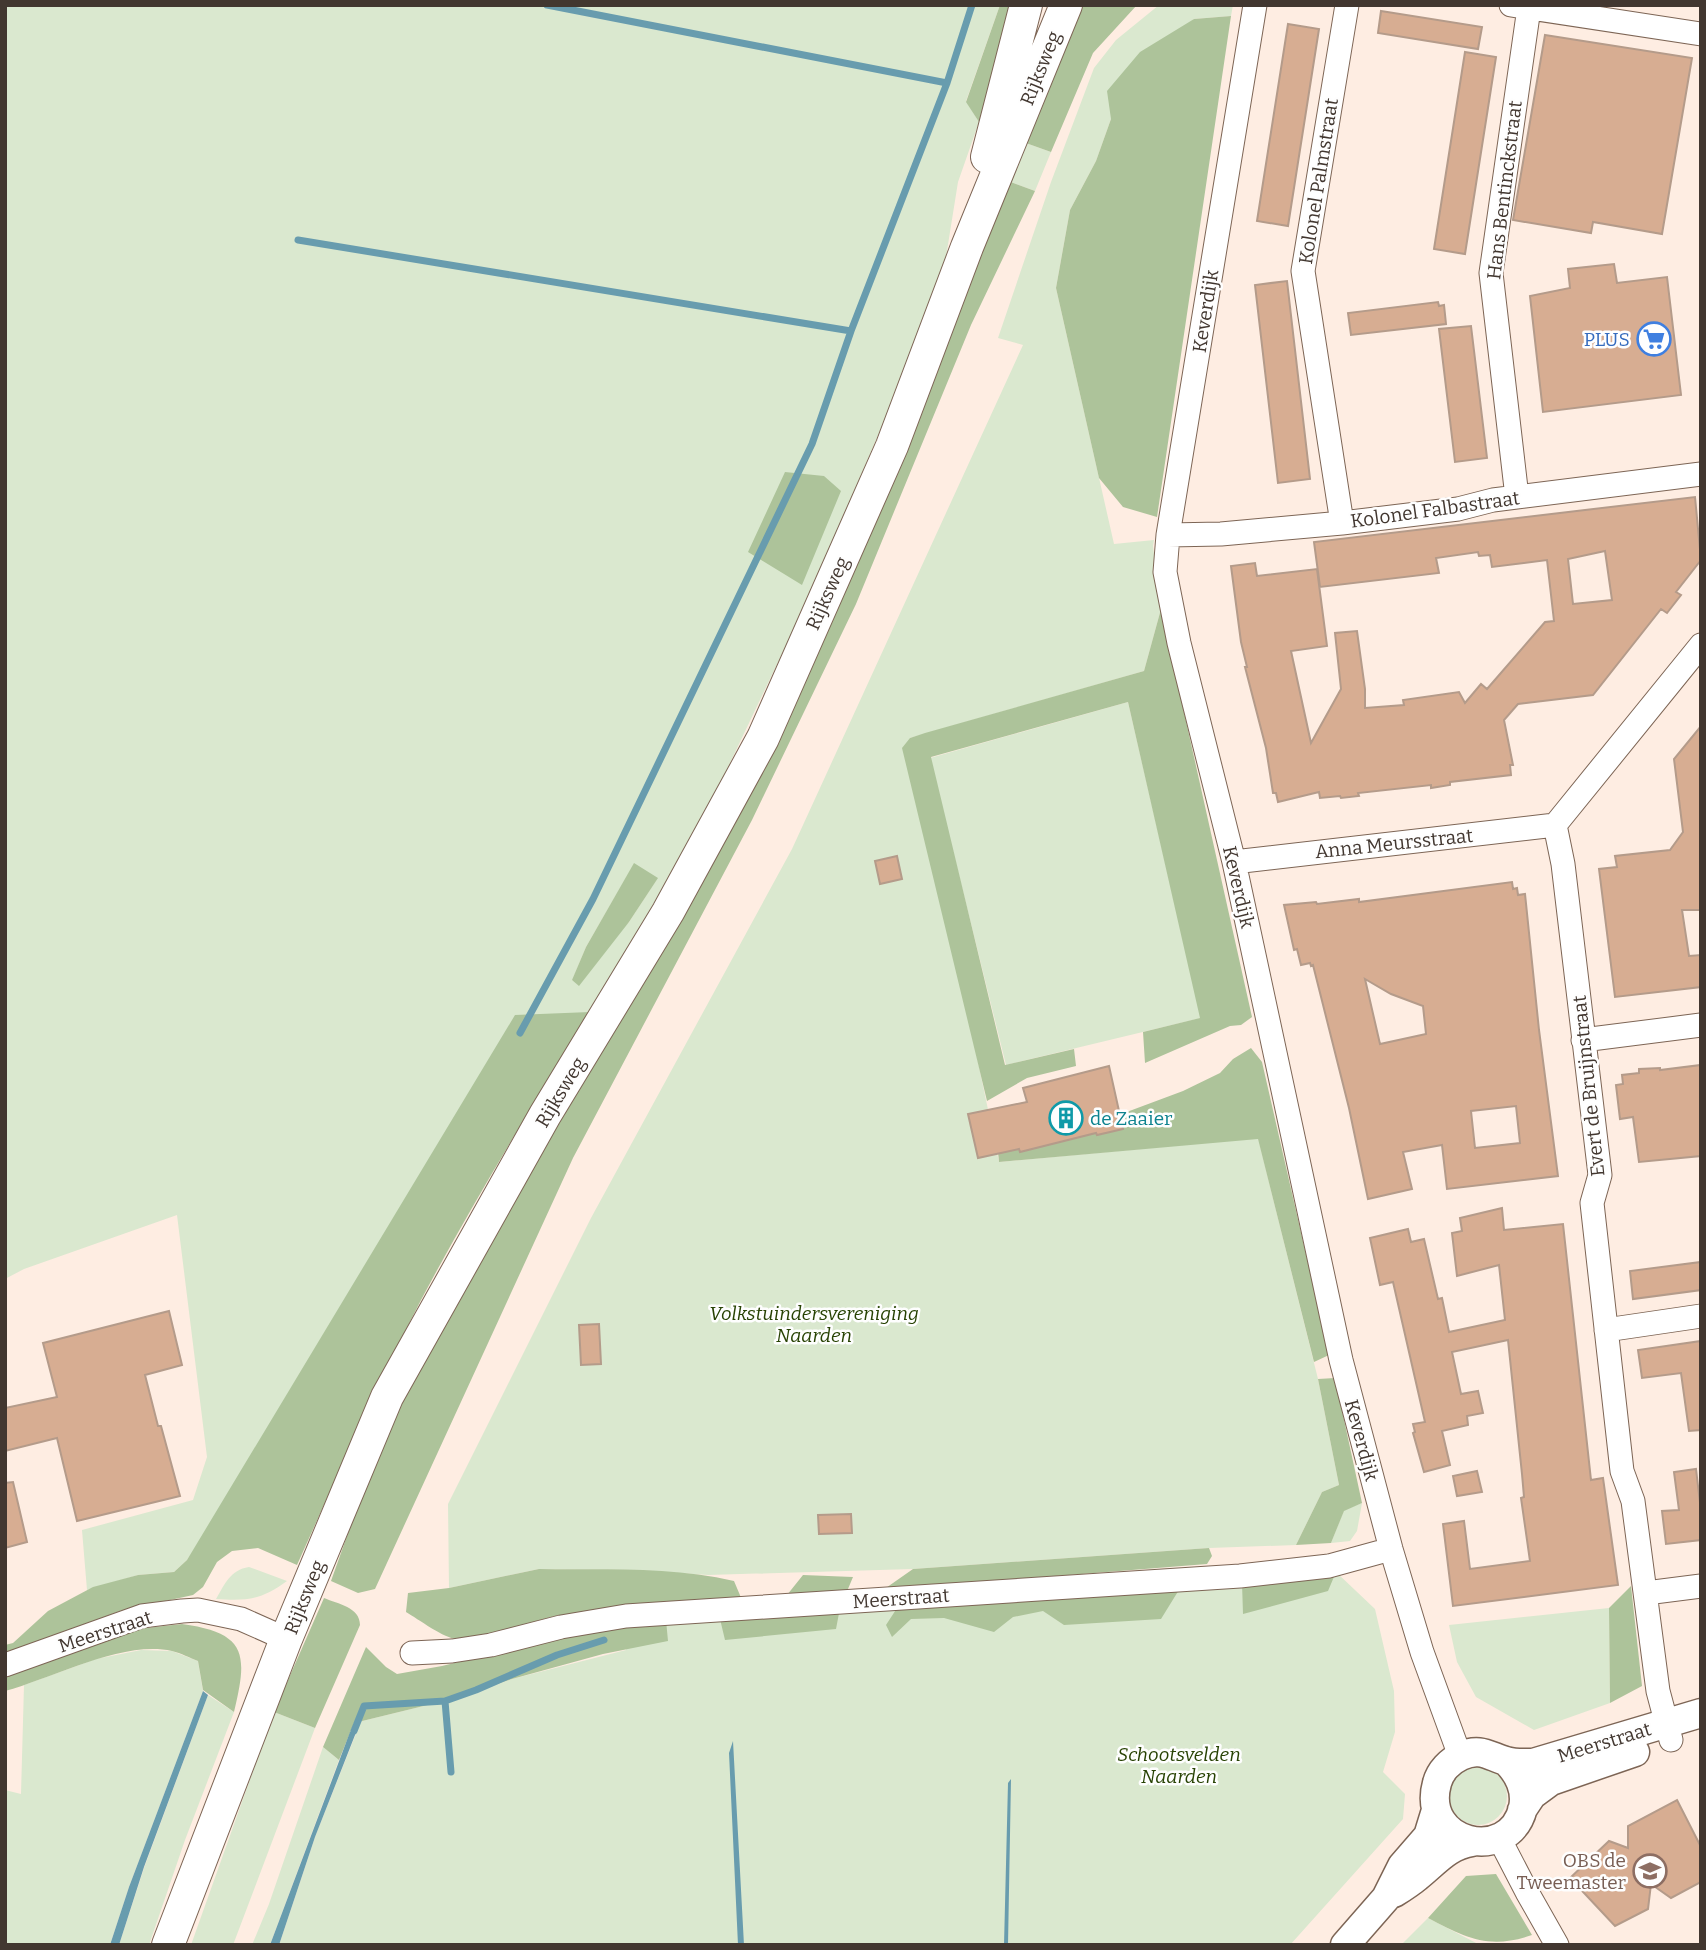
<svg xmlns="http://www.w3.org/2000/svg" width="1706" height="1950" font-family="Bitter,serif">
  <style>
    .green { fill: #dae8cf; fill-rule: evenodd }
    .forest { fill: #adc39a }
    .water { fill: #689cae }
    .lines { fill: none; stroke-linecap: round; stroke-linejoin: round }
    .stream { stroke: #689cae; stroke-width: 7 }
    .building { fill: #d7ad92; stroke: #b49b8a; stroke-width: 2; fill-rule: evenodd }
    .minor-casing { stroke: #7d6555; stroke-width: 25 }
    .tertiary-casing { stroke: #7d6555; stroke-width: 31 }
    .secondary-casing { stroke: #7d6555; stroke-width: 34 }
    .minor { stroke: #fff; stroke-width: 23 }
    .tertiary { stroke: #fff; stroke-width: 28 }
    .secondary { stroke: #fff; stroke-width: 32 }
    .labels { text-anchor: middle; stroke-width: 5; stroke-linejoin: round; paint-order: stroke }
    .street-label { font-size: 19px; fill: #423730; stroke: #fefefe }
    .shop-label { font-size: 19px; fill: #366cbe; stroke: #fefefe; text-anchor: end }
    .culture-label { font-size: 19px; fill: #0d838f; stroke: #fefefe; text-anchor: start }
    .park-label { font-size: 19px; font-style: italic; fill: #274203; stroke: #fefefe }
    .education-label { font-size: 19px; fill: #785e54; stroke: #fefefe; text-anchor: end }
  </style>
  <rect width="100%" height="100%" fill="#feede2"/>
  <!-- green -->
  <path class="green" d="M 5,5 L 1000,5 L 966,101 L 979,122 L 958,182 L 946,257 L 893,400 L 811,593 L 689,849 L 590,1012 L 187,1560 L 174,1572 L 138,1575 L 87,1590 L 82,1530 L 193,1500 L 207,1457 L 177,1215 L 24,1269 L 5,1279 ZM 634,864 L 657,879 L 629,922 L 572,981 L 586,947 Z
    M 1159,5 L 1233,5 L 1231,16 L 1194,19 L 1111,119 L 1096,161 L 1070,210 L 1056,288 L 1114,544 L 1154,540 L 1153,546 L 1161,609 L 1144,671 L 910,738 L 999,1162 L 1258,1138 L 1318,1379 L 1339,1485 L 1322,1492 L 1296,1545 L 1209,1548 L 913,1569 L 708,1575 L 634,1570 L 539,1569 L 449,1588 L 448,1504 L 591,1218 L 792,849 L 1023,345 L 998,338 L 1051,182 L 1094,68 L 1116,40 Z
    M 1023,142 L 1051,152 L 1035,191 L 1008,181 Z
    M 1128,702 L 1201,1018 L 1006,1065 L 930,758 Z
    M 1362,1503 L 1357,1531 L 1350,1541 L 1331,1543 L 1344,1510 Z
    M 249,1567 L 287,1581 C 261,1600 247,1601 216,1599 C 225,1584 230,1570 249,1567 Z
    M 1336,1572 L 1375,1609 L 1394,1691 L 1395,1732 L 1383,1772 L 1405,1794 L 1403,1819 L 1290,1945 L 279,1945 L 315,1837 L 357,1731 L 350,1732 L 354,1723 L 440,1702 L 512,1679 L 626,1650 L 621,1625 Z
    M 1609,1608 L 1610,1703 L 1534,1730 L 1476,1697 L 1457,1662 L 1449,1625 Z
    M 141,1650 L 172,1651 L 198,1661 L 203,1691 L 129,1887 L 110,1945 L 5,1945 L 5,1790 L 21,1794 L 24,1685 L 96,1659 Z
    M 208,1695 L 234,1712 L 185,1840 L 149,1945 L 119,1945 L 144,1868 Z
    M 274,1712 L 315,1728 L 233,1945 L 191,1945 Z
    M 323,1747 L 339,1760 L 270,1945 L 252,1945 L 269,1904 Z
    M1449 1796a29 29 0 1 1 58 0a29 29 0 1 1-58 0Z
    M 1428,1918 L 1480,1945 L 1401,1945 Z"/>
  <!-- forest -->
  <path class="forest" d="M 1000,5 L 1015,5 L 979,122 L 966,102 Z
    M 1076,5 L 1137,5 L 1093,53 L 1051,152 L 1023,142 Z
    M 1231,16 L 1157,517 L 1123,507 L 1099,478 L 1056,288 L 1070,210 L 1096,161 L 1111,119 L 1107,91 L 1140,52 L 1194,19 Z
    M 1008,181 L 1035,191 L 971,325 L 856,604 L 752,820 L 573,1158 L 375,1589 L 358,1593 L 331,1581 L 373,1463 L 403,1391 L 687,897 Z
    M 785,472 L 824,476 L 841,491 L 802,585 L 748,552 Z
    M 1161,609 L 1252,1017 L 1241,1025 L 1230,1026 L 1145,1063 L 1143,1032 L 1200,1018 L 1128,702 L 931,757 L 1005,1065 L 1074,1049 L 1076,1066 L 1027,1078 L 987,1101 L 902,748 L 910,738 L 925,733 L 1144,671 Z
    M 634,863 L 658,878 L 629,922 L 579,986 L 572,980 L 586,947 Z
    M 590,1012 C 531,1107 473,1202 421,1300 C 376,1387 337,1476 297,1565 L 258,1548 L 232,1551 L 217,1562 L 203,1587 L 193,1595 L 120,1611 L 5,1654 L 5,1645 L 13,1643 L 48,1611 L 93,1587 L 138,1575 L 174,1572 L 187,1560 L 515,1015 Z
    M 1251,1048 L 1262,1062 L 1329,1355 L 1314,1362 L 1258,1139 L 999,1162 L 998,1152 L 1116,1116 L 1183,1091 L 1220,1073 L 1233,1059 Z
    M 1335,1378 L 1362,1503 L 1344,1511 L 1331,1543 L 1296,1545 L 1322,1492 L 1339,1485 L 1318,1379 Z
    M 1209,1548 L 1212,1556 L 1207,1564 L 883,1590 L 913,1569 Z
    M 539,1569 C 604,1570 671,1566 734,1581 L 742,1600 C 681,1603 621,1606 561,1615 C 526,1621 493,1640 457,1639 C 445,1639 418,1619 406,1612 L 408,1593 L 449,1588 Z
    M 1336,1572 L 1328,1591 L 1243,1614 L 1242,1583 Z
    M 803,1575 L 853,1577 L 840,1608 L 836,1629 L 725,1640 L 720,1619 L 787,1595 Z
    M 1182,1585 L 1161,1619 L 1064,1625 L 1043,1611 L 1013,1617 L 994,1632 L 944,1618 L 911,1619 L 892,1637 L 886,1625 L 899,1605 Z
    M 1631,1586 L 1642,1686 L 1610,1703 L 1609,1608 Z
    M 324,1598 C 338,1604 360,1607 360,1625 L 315,1728 L 274,1712 Z
    M 666,1620 L 668,1641 L 603,1654 L 512,1679 L 440,1702 L 354,1723 L 339,1760 L 323,1747 L 366,1647 L 386,1667 L 397,1674 L 442,1666 L 585,1631 Z
    M 182,1624 C 247,1633 248,1654 234,1712 L 203,1690 L 198,1661 C 190,1658 181,1653 172,1651 C 122,1640 54,1678 5,1691 L 5,1673 L 137,1629 Z
    M 1496,1874 L 1532,1935 C 1489,1950 1466,1938 1428,1918 L 1466,1876 Z"/>
  <!-- water -->
  <path class="water" d="M 203,1691 L 208,1695 L 144,1867 L 119,1945 L 110,1945 L 129,1887 Z
    M 357,1730 L 315,1837 L 279,1945 L 270,1945 L 350,1732 Z
    M 733,1741 L 744,1945 L 738,1945 L 729,1753 Z
    M 1011,1779 L 1008,1945 L 1004,1945 L 1008,1783 Z"/>
  <g class="lines">
    <!-- stream -->
    <path class="stream" d="M 547,5 L 947,83
      M 298,240 L 851,331 L 812,444 L 593,899 L 520,1033
      M 851,331 L 947,83 L 972,5
      M 445,1701 L 451,1772
      M 354,1731 L 364,1706 L 445,1701 L 476,1690 L 557,1655 L 604,1640"/>
  </g>
  <!-- building -->
  <path class="building" d="M 1381,11 L 1482,27 L 1478,49 L 1378,33 Z
    M 1288,24 L 1319,29 L 1288,226 L 1257,221 Z
    M 1545,35 L 1692,58 L 1662,234 L 1593,222 L 1591,233 L 1513,220 Z
    M 1465,52 L 1496,57 L 1465,254 L 1434,249 Z
    M 1614,264 L 1617,283 L 1667,277 L 1681,395 L 1543,412 L 1530,296 L 1570,288 L 1568,269 Z
    M 1287,281 L 1310,479 L 1278,483 L 1255,285 Z
    M 1438,302 L 1439,306 L 1444,305 L 1446,324 L 1351,335 L 1348,313 Z
    M 1471,326 L 1487,458 L 1455,462 L 1439,329 Z
    M 1695,497 L 1701,560 L 1676,592 L 1681,595 L 1667,613 L 1661,609 L 1593,695 L 1518,704 L 1504,720 L 1513,765 L 1510,765 L 1511,775 L 1450,782 L 1450,785 L 1431,788 L 1431,785 L 1358,793 L 1359,796 L 1341,798 L 1340,796 L 1320,798 L 1319,792 L 1278,802 L 1276,793 L 1273,793 L 1266,748 L 1245,667 L 1247,667 L 1241,642 L 1231,566 L 1255,563 L 1257,576 L 1317,569 L 1327,646 L 1291,651 L 1311,743 L 1341,689 L 1335,633 L 1357,631 L 1365,689 L 1365,708 L 1404,705 L 1403,700 L 1459,692 L 1465,703 L 1481,684 L 1487,689 L 1545,622 L 1554,621 L 1547,560 L 1492,567 L 1490,555 L 1479,556 L 1478,552 L 1436,558 L 1439,573 L 1320,587 L 1314,542 ZM 1605,551 L 1612,600 L 1573,604 L 1568,559 Z
    M 1701,726 L 1701,910 L 1682,910 L 1689,956 L 1701,955 L 1701,987 L 1615,997 L 1599,869 L 1617,867 L 1615,856 L 1670,850 L 1683,832 L 1674,759 Z
    M 897,856 L 902,879 L 880,884 L 875,861 Z
    M 1512,882 L 1513,889 L 1517,888 L 1518,895 L 1525,894 L 1539,1030 L 1558,1176 L 1447,1189 L 1442,1145 L 1403,1152 L 1412,1189 L 1368,1199 L 1349,1108 L 1313,965 L 1311,966 L 1310,963 L 1301,965 L 1297,949 L 1294,950 L 1284,905 L 1316,902 L 1317,904 L 1359,899 L 1359,902 ZM 1365,979 L 1391,994 L 1423,1006 L 1426,1034 L 1380,1044 ZM 1516,1106 L 1520,1143 L 1475,1148 L 1471,1111 Z
    M 1701,1065 L 1701,1156 L 1639,1162 L 1633,1117 L 1620,1119 L 1616,1085 L 1623,1084 L 1622,1075 L 1639,1073 L 1639,1069 L 1660,1068 L 1660,1070 Z
    M 1109,1066 L 1123,1129 L 1097,1135 L 1096,1133 L 1020,1152 L 1019,1149 L 978,1158 L 968,1114 L 1027,1102 L 1023,1088 Z
    M 1502,1208 L 1504,1230 L 1563,1224 L 1591,1480 L 1603,1478 L 1618,1585 L 1453,1606 L 1443,1524 L 1464,1521 L 1470,1569 L 1530,1561 L 1521,1498 L 1524,1497 L 1522,1474 L 1508,1340 L 1452,1352 L 1461,1394 L 1478,1391 L 1483,1413 L 1467,1416 L 1468,1425 L 1442,1431 L 1450,1465 L 1424,1472 L 1413,1433 L 1415,1432 L 1413,1424 L 1425,1422 L 1393,1282 L 1380,1285 L 1370,1238 L 1408,1229 L 1411,1242 L 1424,1239 L 1438,1299 L 1442,1298 L 1449,1332 L 1505,1320 L 1499,1265 L 1457,1276 L 1452,1233 L 1462,1231 L 1460,1218 Z
    M 1701,1262 L 1701,1290 L 1633,1299 L 1630,1271 Z
    M 169,1311 L 182,1365 L 145,1375 L 158,1426 L 161,1426 L 180,1496 L 77,1521 L 57,1438 L 5,1451 L 5,1408 L 57,1397 L 43,1343 Z
    M 599,1324 L 601,1364 L 581,1365 L 579,1325 Z
    M 1701,1341 L 1701,1430 L 1689,1431 L 1681,1373 L 1642,1378 L 1638,1350 Z
    M 1696,1469 L 1701,1511 L 1701,1540 L 1666,1544 L 1662,1511 L 1679,1510 L 1674,1472 Z
    M 1477,1471 L 1482,1492 L 1457,1496 L 1453,1476 Z
    M 13,1482 L 27,1542 L 5,1548 L 5,1483 Z
    M 851,1514 L 852,1533 L 819,1534 L 818,1515 Z
    M 1677,1800 L 1701,1847 L 1701,1882 L 1671,1898 L 1651,1884 L 1648,1909 L 1615,1926 L 1570,1878 L 1609,1841 L 1628,1848 L 1628,1826 Z"/>
  <g class="lines">
    <defs>
      <path id="minor" d="M 1255,5 L 1168,535 L 1165,572 L 1179,643 L 1234,862 L 1341,1360 L 1391,1549 L 1422,1652 L 1460,1756
        M 1511,5 L 1701,34
        M 1517,497 L 1491,273 L 1529,8
        M 1342,523 L 1303,271 L 1347,5
        M 1168,535 L 1221,534 L 1342,523 L 1458,509 L 1493,500 L 1701,474
        M 1555,825 L 1563,864 L 1600,1175 L 1592,1203 L 1622,1471 L 1633,1501 L 1658,1691 L 1671,1740
        M 1555,825 L 1701,645
        M 1234,862 L 1555,825
        M 1583,1040 L 1701,1025
        M 1606,1330 L 1701,1316
        M 1646,1593 L 1701,1586
        M 412,1653 L 452,1651 L 491,1645 L 561,1627 L 626,1616 L 1240,1576 L 1329,1566 L 1391,1549
        M 5,1665 L 142,1616 L 182,1611 L 198,1610 L 241,1619 L 286,1639
        M 1499,1838 L 1527,1892 L 1557,1945"/>
      <path id="tertiary" d="M 1506,1761 C 1519,1774 1527,1789 1523,1808 C 1509,1865 1420,1844 1437,1783 C 1440,1771 1450,1761 1461,1756 C 1480,1747 1489,1756 1506,1761 C 1515,1764 1524,1763 1533,1763 L 1701,1713
        M 1522,1810 L 1532,1795 L 1551,1781 L 1635,1752
        M 1394,1893 C 1402,1888 1410,1883 1417,1877 C 1436,1862 1447,1846 1472,1842
        M 1345,1945 L 1386,1898 L 1402,1866 L 1428,1836 L 1436,1810"/>
      <path id="secondary" d="M 987,157 L 1026,5
        M 168,1945 L 286,1639 L 387,1397 L 545,1115 L 668,912 L 763,738 L 892,446 L 967,247 L 1066,5"/>
    </defs>
    <!-- minor casing -->
    <use href="#minor" class="minor-casing"/>
    <!-- tertiary casing -->
    <use href="#tertiary" class="tertiary-casing"/>
    <!-- secondary casing -->
    <use href="#secondary" class="secondary-casing"/>
    <!-- minor -->
    <use href="#minor" class="minor"/>
    <!-- tertiary -->
    <use href="#tertiary" class="tertiary"/>
    <!-- secondary -->
    <use href="#secondary" class="secondary"/>
  </g>
  <!-- icons -->
  <defs>
    <symbol id="supermarket-ring" viewBox="-11 -11 22 22"><circle r="9.5" fill="#fefefe" stroke="#3f7fe0" stroke-width="1.5"/><path d="M-6-5.5h2.5l.6 2H6L4.5 2H-2.5L-4.4-4H-6ZM-1.5 3.2a1.3 1.3 0 1 0 .1 0ZM3 3.2a1.3 1.3 0 1 0 .1 0Z" fill="#3f7fe0"/></symbol>
    <symbol id="building-ring" viewBox="-11 -11 22 22"><circle r="9.5" fill="#fefefe" stroke="#0f9aa8" stroke-width="1.5"/><path d="M-4-6H4V6H1V3H-1V6H-4ZM-2.5-4.3h1.7v1.8h-1.7ZM.8-4.3h1.7v1.8H.8ZM-2.5-1h1.7V.8h-1.7ZM.8-1h1.7V.8H.8Z" fill="#0f9aa8"/></symbol>
    <symbol id="school-ring" viewBox="-11 -11 22 22"><circle r="9.5" fill="#fefefe" stroke="#8d6e63" stroke-width="1.5"/><path d="M0-5L7-2L0 1L-7-2ZM-4 1L0 2.5L4 1V4Q0 6-4 4Z" fill="#8d6e63"/></symbol>
  </defs>
  <g fill-rule="evenodd">
    <use href="#supermarket-ring" x="1635" y="320" width="38" height="38"/>
    <use href="#building-ring" x="1047" y="1099" width="38" height="38"/>
    <use href="#school-ring" x="1631" y="1852" width="38" height="38"/>
  </g>
  <g class="labels">
    <!-- street labels -->
    <g class="street-label">
      <text transform="translate(1040 68) rotate(-68)" y="7">Rijksweg</text>
      <text transform="translate(1318 181) rotate(-81)" y="7">Kolonel Palmstraat</text>
      <text transform="translate(1504 190) rotate(-83)" y="7">Hans Bentinckstraat</text>
      <text transform="translate(1205 311) rotate(-81)" y="7">Keverdijk</text>
      <text transform="translate(1435 509) rotate(-8)" y="7">Kolonel Falbastraat</text>
      <text transform="translate(827 593) rotate(-66)" y="7">Rijksweg</text>
      <text transform="translate(1394 843) rotate(-6)" y="7">Anna Meursstraat</text>
      <text transform="translate(1239 887) rotate(77)" y="7">Keverdijk</text>
      <text transform="translate(1588 1086) rotate(-96)" y="7">Evert de Bruijnstraat</text>
      <text transform="translate(560 1092) rotate(-59)" y="7">Rijksweg</text>
      <text transform="translate(1362 1440) rotate(75)" y="7">Keverdijk</text>
      <text transform="translate(304 1597) rotate(-68)" y="7">Rijksweg</text>
      <text transform="translate(901 1598) rotate(-4)" y="7">Meerstraat</text>
      <text transform="translate(105 1631) rotate(-18)" y="7">Meerstraat</text>
      <text transform="translate(1604 1742) rotate(-17)" y="7">Meerstraat</text>
    </g>
    <!-- shop labels -->
    <g class="shop-label">
      <text x="1630" y="346">PLUS</text>
    </g>
    <!-- culture labels -->
    <g class="culture-label">
      <text x="1090" y="1125">de Zaaier</text>
    </g>
    <!-- park labels -->
    <g class="park-label">
      <text x="814" y="1320">Volkstuindersvereniging<tspan x="814" dy="22">Naarden</tspan></text>
      <text x="1179" y="1761">Schootsvelden<tspan x="1179" dy="22">Naarden</tspan></text>
    </g>
    <!-- education labels -->
    <g class="education-label">
      <text x="1626" y="1867">OBS de<tspan x="1626" dy="22">Tweemaster</tspan></text>
    </g>
  </g>
  <!-- border -->
  <rect width="1706" height="1950" fill="none" stroke="#423730" stroke-width="14"/>
</svg>
